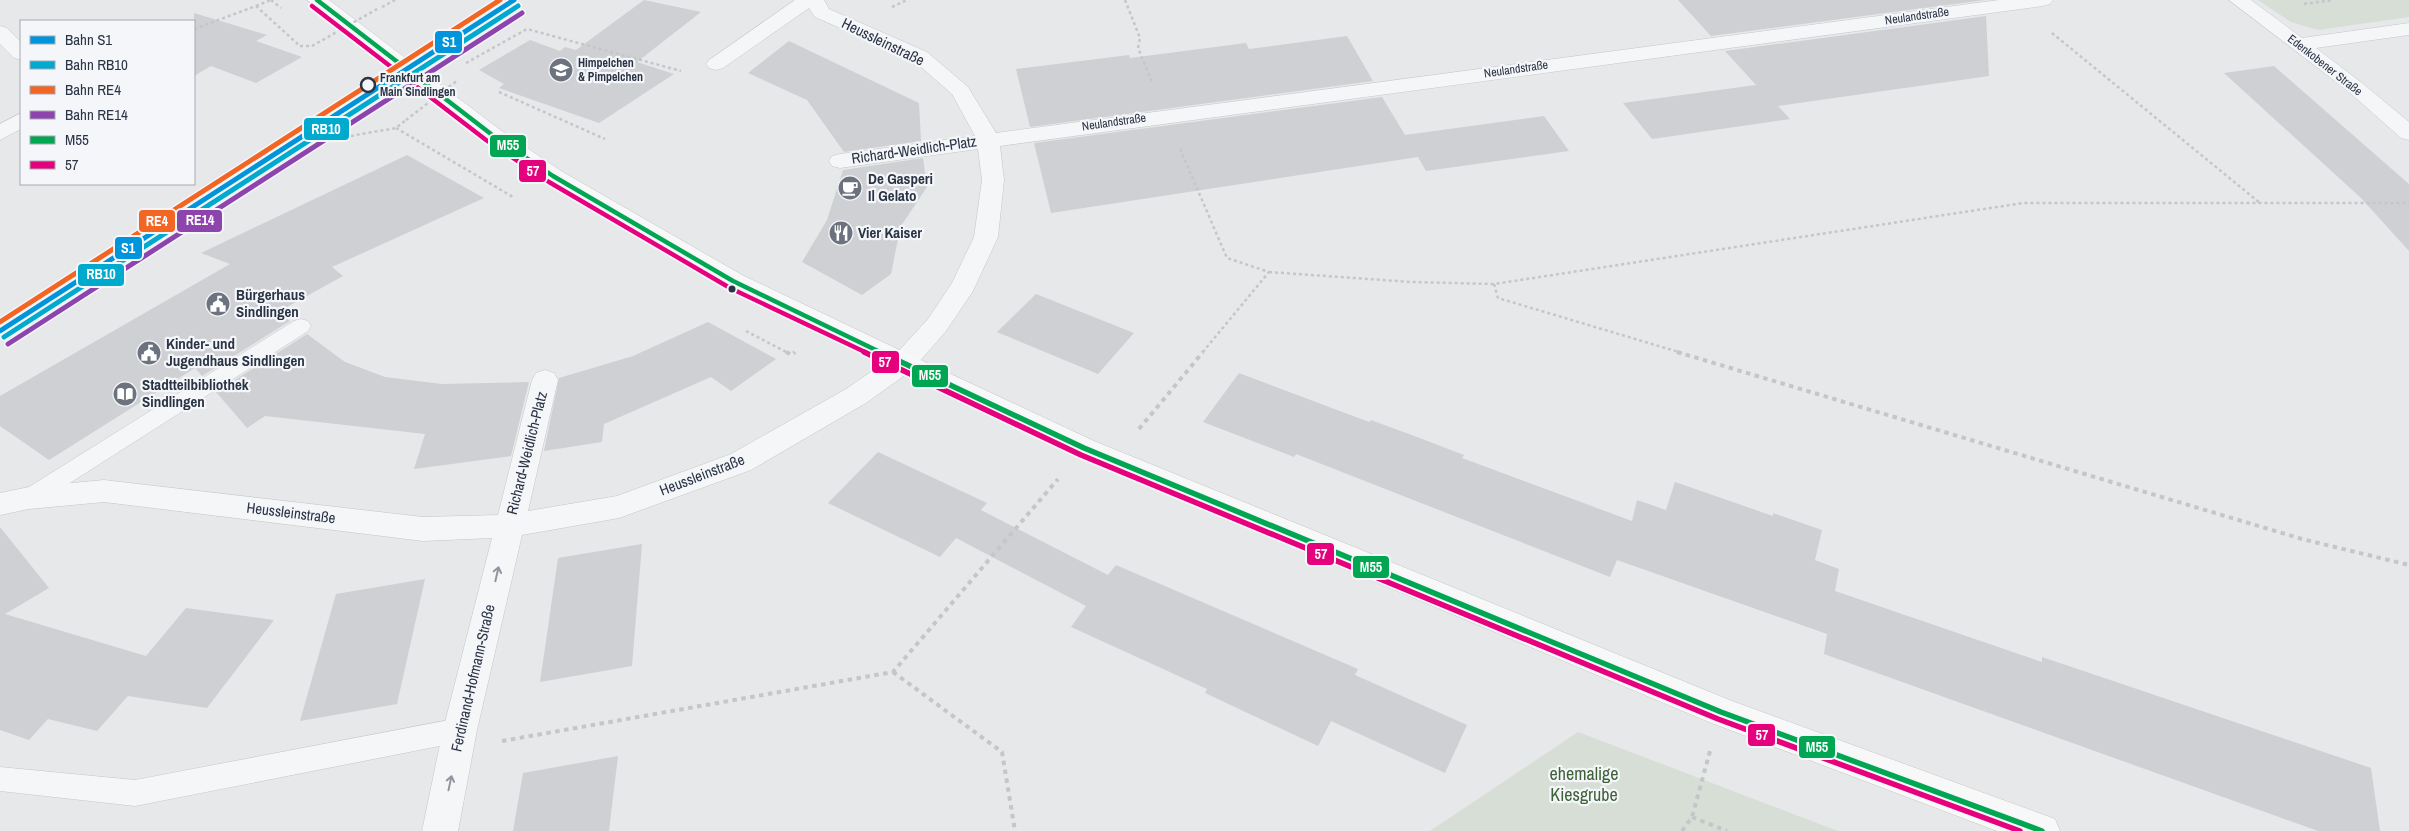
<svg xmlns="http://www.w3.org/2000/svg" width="2409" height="831" font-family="'Archivo Narrow',sans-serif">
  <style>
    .green { fill: #d6ded6 }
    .building { fill: #ced0d3 }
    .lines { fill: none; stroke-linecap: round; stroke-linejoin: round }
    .lane-casing { stroke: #c4c6c8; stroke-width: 1 }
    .street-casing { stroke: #c4c6c8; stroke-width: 1 }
    .secondary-casing { stroke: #c4c6c8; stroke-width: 1 }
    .path-far1 { stroke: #c5c6ca; stroke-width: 2.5; stroke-dasharray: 3 3; stroke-linecap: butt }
    .path { stroke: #c5c6ca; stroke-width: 4; stroke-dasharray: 4.5 4.5; stroke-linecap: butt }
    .lane { fill: #f5f6f7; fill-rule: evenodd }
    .street { fill: #f5f6f7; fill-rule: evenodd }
    .secondary { fill: #f8f8f8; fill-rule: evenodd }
    .path-bridge { stroke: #c5c6ca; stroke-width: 2.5; stroke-dasharray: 3 3; stroke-linecap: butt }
    .bus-1-far1-casing { stroke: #f4f6f9; stroke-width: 8 }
    .bus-1-casing { stroke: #f4f6f9; stroke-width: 9 }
    .bus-2-far1-casing { stroke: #f4f6f9; stroke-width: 8 }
    .bus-2-casing { stroke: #f4f6f9; stroke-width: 9 }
    .bus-1-far1 { stroke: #00a651; stroke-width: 4.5 }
    .bus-1 { stroke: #00a651; stroke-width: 5.5 }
    .bus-2-far1 { stroke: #e5007d; stroke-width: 4.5 }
    .bus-2 { stroke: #e5007d; stroke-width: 5.5 }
    .rail-1-casing { stroke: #f4f6f9; stroke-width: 8 }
    .rail-2-casing { stroke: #f4f6f9; stroke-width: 8 }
    .rail-3-casing { stroke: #f4f6f9; stroke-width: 8 }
    .rail-4-casing { stroke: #f4f6f9; stroke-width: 8 }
    .rail-1 { stroke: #0095da; stroke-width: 5 }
    .rail-2 { stroke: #00a9ce; stroke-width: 5 }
    .rail-3 { stroke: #f26522; stroke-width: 5 }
    .rail-4 { stroke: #8e44ad; stroke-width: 5 }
    .oneway { stroke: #90959e }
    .stop-dot { fill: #f4f6f9; stroke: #2b3445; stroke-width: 2.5 }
    .bus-dot { fill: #2b3445; stroke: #f4f6f9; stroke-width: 2 }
    .labels { text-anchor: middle; stroke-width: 4.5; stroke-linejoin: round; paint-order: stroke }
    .far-street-label { font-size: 12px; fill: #2b3445; stroke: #f4f6f9 }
    .far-poi-label { font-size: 12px; font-weight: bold; fill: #2b3445; stroke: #f4f6f9; text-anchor: start }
    .far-stop-label { font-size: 12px; font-weight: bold; fill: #2b3445; stroke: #f4f6f9; text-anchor: start }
    .street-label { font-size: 15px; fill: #2b3445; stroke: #f4f6f9 }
    .poi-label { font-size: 15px; font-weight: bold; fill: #2b3445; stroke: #f4f6f9; text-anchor: start }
    .near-park-label { font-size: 18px; fill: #3f6138; stroke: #f4f6f9 }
    .line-badge { stroke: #f4f6f9; stroke-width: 2 }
    .badge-label { font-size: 14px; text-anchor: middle; font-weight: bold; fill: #fff }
  </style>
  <rect width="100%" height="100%" fill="#e6e8ea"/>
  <!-- green -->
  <path class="green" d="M 2258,0 L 2409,0 L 2409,17 L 2318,30 L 2291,22 Z
    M 1578,732 L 1838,831 L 1430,831 Z"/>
  <!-- building -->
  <path class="building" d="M 644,0 L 701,12 L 637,62 L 674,74 L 599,123 L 499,88 L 504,84 L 479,70 L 530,40 L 560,51 L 565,47 L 576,50 Z
    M 1678,0 L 1985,0 L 1711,36 Z
    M 194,13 L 267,35 L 256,41 L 302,57 L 256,83 L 211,66 L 194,76 Z
    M 1986,16 L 1989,76 L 1778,106 L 1790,119 L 1652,139 L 1623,103 L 1756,85 L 1725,51 Z
    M 1347,36 L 1373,81 L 1030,127 L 1016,69 L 1129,55 L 1130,58 L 1246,43 L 1249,49 Z
    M 789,41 L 919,103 L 921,141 L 844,152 L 807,100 L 748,73 Z
    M 2274,66 L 2409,184 L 2409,251 L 2361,198 L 2224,73 Z
    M 1382,97 L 1405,135 L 1544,116 L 1569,151 L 1426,171 L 1418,157 L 1051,213 L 1034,143 Z
    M 407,155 L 484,198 L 332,267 L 343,276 L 278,312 L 290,321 L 202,376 L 195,368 L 49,460 L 0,426 L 0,396 L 230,264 L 201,253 Z
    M 923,158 L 927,187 L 895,235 L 891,236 L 898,239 L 891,274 L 862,295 L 802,262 L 827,220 L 843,170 Z
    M 1036,294 L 1134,333 L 1098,374 L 997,332 Z
    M 708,322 L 776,359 L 731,391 L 711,377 L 604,424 L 602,442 L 544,451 L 559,378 L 633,356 Z
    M 307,334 L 345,362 L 385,377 L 442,384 L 529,382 L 511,456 L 414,469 L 425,434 L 265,416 L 247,428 L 216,392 Z
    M 1239,373 L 1369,422 L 1371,420 L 1417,437 L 1464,455 L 1462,458 L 1632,521 L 1637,500 L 1666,510 L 1675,482 L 1773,516 L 1773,513 L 1822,530 L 1815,560 L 1839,569 L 1835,591 L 2042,662 L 2042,657 L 2371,768 L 2380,831 L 2318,831 L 1824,654 L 1827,634 L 1617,560 L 1610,577 L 1296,454 L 1294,457 L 1203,422 Z
    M 878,452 L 987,503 L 981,510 L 1108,575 L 1116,565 L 1358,669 L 1355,675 L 1467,725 L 1445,773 L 1331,721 L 1318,746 L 1205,693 L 1207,689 L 1071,627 L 1086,606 L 956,538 L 940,557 L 828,503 Z
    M 0,527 L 49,588 L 5,614 L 146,656 L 186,608 L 274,620 L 207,708 L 128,696 L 97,731 L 48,719 L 29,740 L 0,730 Z
    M 642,544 L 632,666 L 540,682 L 558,558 Z
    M 425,579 L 397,704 L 300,721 L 336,594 Z
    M 618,756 L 609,831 L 513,831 L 523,773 Z"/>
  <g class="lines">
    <defs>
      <path id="lane" d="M 301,319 L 308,321 L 311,326 L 308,331 L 37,504 L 29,507 L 21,504 L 18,498 L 21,492 L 294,321 Z
        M 460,718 L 469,722 L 473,730 L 469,738 L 460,742 L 135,806 L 0,791 L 0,767 L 135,780 Z"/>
      <path id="street" d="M 795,0 L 824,0 L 829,9 L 927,52 L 968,87 L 996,133 L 1999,0 L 2053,0 L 2050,4 L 2043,6 L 1000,146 L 1004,180 L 998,237 L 973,291 L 946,331 L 912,370 L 866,403 L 751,470 L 619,518 L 522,535 L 477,730 L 458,831 L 422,831 L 443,730 L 492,538 L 423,541 L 104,502 L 29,509 L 0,515 L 0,493 L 29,487 L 104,480 L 423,517 L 498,515 L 532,380 L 536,373 L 545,370 L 554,373 L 558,380 L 528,511 L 617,496 L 731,454 L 846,389 L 894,356 L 928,319 L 952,283 L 974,237 L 982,180 L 978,149 L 840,168 L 832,166 L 829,161 L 832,156 L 840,154 L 975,136 L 952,94 L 913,60 L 815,17 L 809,8 L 723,68 L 716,70 L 709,68 L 706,64 L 709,60 Z
        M 2229,0 L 2251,0 L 2302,38 L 2409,23 L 2409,35 L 2316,48 L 2362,83 L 2409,122 L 2409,140 L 2401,138 L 2348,91 Z
        M 0,26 L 7,28 L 21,42 L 21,60 L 14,58 L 0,44 Z
        M 21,113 L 21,129 L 0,140 L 0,124 Z"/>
      <path id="secondary" d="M 307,0 L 329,0 L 499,129 L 561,171 L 742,275 L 912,356 L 1094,441 L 1732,701 L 2055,819 L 2060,831 L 1997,831 L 1709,722 L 1074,455 L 724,287 L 545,181 L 483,139 Z"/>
    </defs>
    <!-- lane casing -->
    <use href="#lane" class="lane-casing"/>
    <!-- street casing -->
    <use href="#street" class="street-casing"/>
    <!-- secondary casing -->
    <use href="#secondary" class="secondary-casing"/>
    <!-- path-far1 -->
    <path class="path-far1" d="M 271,0 L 281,8
      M 1125,0 L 1140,38 L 1138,48 L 1153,84
      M 2304,4 L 2333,0
      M 256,6 L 271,0
      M 382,7 L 395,0
      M 892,7 L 907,0
      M 194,29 L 256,6 L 300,46
      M 2052,33 L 2260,203
      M 466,63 L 527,29 L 681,71
      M 499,92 L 605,139
      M 396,128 L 513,197
      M 339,138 L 396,128 L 406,120
      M 1180,149 L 1227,258 L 1269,272 L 1202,353
      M 1269,272 L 1411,282 L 1494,284 L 2023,203 L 2409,203
      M 1494,284 L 1498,298 L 1682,353
      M 746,331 L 788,353"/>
    <!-- path -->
    <path class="path" d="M 786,352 L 792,355 L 795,352
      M 1677,352 L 2302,539 L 2409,565
      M 1139,429 L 1203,352
      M 893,672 L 1002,752 L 1015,831
      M 502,741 L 893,672 L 1058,479
      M 1692,817 L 1727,831
      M 1682,831 L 1692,817 L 1710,751"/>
    <!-- lane -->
    <use href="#lane" class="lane"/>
    <!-- street -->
    <use href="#street" class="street"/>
    <!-- secondary -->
    <use href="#secondary" class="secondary"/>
    <!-- path-bridge -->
    <path class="path-bridge" d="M 300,46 L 312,46 L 377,9
      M 406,120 L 458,80"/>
    <defs>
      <path id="bus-1-far1" d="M 317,0 L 491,134 L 553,176 L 733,281 L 882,353"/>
      <path id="bus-1" d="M 880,352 L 1084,448 L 1721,712 L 2042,831"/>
      <path id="bus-2-far1" d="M 312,6 L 486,140 L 549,182 L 730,288 L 867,353"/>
      <path id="bus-2" d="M 864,352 L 1081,455 L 1718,719 L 2020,831"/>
    </defs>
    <!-- bus-1-far1 casing -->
    <use href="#bus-1-far1" class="bus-1-far1-casing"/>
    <!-- bus-1 casing -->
    <use href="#bus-1" class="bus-1-casing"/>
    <!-- bus-2-far1 casing -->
    <use href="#bus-2-far1" class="bus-2-far1-casing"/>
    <!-- bus-2 casing -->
    <use href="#bus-2" class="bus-2-casing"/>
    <!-- bus-1-far1 -->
    <use href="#bus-1-far1" class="bus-1-far1"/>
    <!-- bus-1 -->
    <use href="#bus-1" class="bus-1"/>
    <!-- bus-2-far1 -->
    <use href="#bus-2-far1" class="bus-2-far1"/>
    <!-- bus-2 -->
    <use href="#bus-2" class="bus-2"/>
    <defs>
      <path id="rail-1" d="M 0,331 L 514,0"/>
      <path id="rail-2" d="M 4,337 L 518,6"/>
      <path id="rail-3" d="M 0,322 L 500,0"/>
      <path id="rail-4" d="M 8,344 L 522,13"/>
    </defs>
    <!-- rail-1 casing -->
    <use href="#rail-1" class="rail-1-casing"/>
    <!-- rail-2 casing -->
    <use href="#rail-2" class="rail-2-casing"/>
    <!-- rail-3 casing -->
    <use href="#rail-3" class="rail-3-casing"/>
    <!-- rail-4 casing -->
    <use href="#rail-4" class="rail-4-casing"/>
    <!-- rail-1 -->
    <use href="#rail-1" class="rail-1"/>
    <!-- rail-2 -->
    <use href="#rail-2" class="rail-2"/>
    <!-- rail-3 -->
    <use href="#rail-3" class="rail-3"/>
    <!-- rail-4 -->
    <use href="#rail-4" class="rail-4"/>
  </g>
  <!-- one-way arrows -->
  <defs><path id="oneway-shaft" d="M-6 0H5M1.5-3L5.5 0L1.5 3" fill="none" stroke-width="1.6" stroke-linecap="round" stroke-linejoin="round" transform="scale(1.25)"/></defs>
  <g class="oneway">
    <use href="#oneway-shaft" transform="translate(497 574) rotate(-77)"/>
    <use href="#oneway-shaft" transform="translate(450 783) rotate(-78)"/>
  </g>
  <!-- icons -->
  <defs>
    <symbol id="school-disc" viewBox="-11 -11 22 22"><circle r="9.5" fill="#6c737f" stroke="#f4f6f9"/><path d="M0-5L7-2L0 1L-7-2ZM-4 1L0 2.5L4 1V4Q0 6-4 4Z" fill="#fff"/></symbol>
    <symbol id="cafe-disc" viewBox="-11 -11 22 22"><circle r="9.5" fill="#6c737f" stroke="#f4f6f9"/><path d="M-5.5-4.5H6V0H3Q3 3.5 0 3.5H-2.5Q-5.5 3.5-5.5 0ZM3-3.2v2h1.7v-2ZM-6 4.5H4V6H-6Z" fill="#fff"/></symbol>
    <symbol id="restaurant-disc" viewBox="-11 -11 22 22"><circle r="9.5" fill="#6c737f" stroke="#f4f6f9"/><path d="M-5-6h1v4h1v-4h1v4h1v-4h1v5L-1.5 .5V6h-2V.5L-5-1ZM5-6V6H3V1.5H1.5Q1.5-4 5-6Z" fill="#fff"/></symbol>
    <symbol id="civic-disc" viewBox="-11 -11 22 22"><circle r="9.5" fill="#6c737f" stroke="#f4f6f9"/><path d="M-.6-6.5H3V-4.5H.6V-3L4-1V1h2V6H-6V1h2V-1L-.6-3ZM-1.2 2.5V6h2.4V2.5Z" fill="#fff"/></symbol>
    <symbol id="library-disc" viewBox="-11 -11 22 22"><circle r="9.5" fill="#6c737f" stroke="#f4f6f9"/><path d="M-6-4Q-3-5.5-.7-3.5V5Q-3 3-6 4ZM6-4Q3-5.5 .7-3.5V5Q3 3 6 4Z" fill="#fff"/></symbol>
  </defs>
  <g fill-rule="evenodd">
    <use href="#school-disc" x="547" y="56" width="28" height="28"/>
    <use href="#cafe-disc" x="836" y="174" width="28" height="28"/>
    <use href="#restaurant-disc" x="827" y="219" width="28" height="28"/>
    <use href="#civic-disc" x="204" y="290" width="28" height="28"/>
    <use href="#civic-disc" x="135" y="339" width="28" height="28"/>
    <use href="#library-disc" x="111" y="380" width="28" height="28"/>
  </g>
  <!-- markers -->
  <circle class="stop-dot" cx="368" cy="85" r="7"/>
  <circle class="bus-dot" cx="732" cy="289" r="4.5"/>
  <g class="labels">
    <!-- far-street labels -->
    <g class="far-street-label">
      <text transform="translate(1917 16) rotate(-8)" y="4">Neulandstraße</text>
      <text transform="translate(2325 65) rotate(38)" y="4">Edenkobener Straße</text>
      <text transform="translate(1516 69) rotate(-8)" y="4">Neulandstraße</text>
      <text transform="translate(1114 122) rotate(-8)" y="4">Neulandstraße</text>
    </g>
    <!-- far-poi labels -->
    <g class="far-poi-label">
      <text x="578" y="67">Himpelchen<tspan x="578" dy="14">&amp; Pimpelchen</tspan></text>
    </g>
    <!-- far-stop labels -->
    <g class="far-stop-label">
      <text x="380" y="82">Frankfurt am<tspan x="380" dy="14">Main Sindlingen</tspan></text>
    </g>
    <!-- street labels -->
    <g class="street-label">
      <text transform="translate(883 42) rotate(26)" y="5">Heussleinstraße</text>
      <text transform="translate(914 150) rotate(-8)" y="5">Richard-Weidlich-Platz</text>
      <text transform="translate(527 453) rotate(-76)" y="5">Richard-Weidlich-Platz</text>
      <text transform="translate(702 475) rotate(-21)" y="5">Heussleinstraße</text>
      <text transform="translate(291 513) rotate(7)" y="5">Heussleinstraße</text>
      <text transform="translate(473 678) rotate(-77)" y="5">Ferdinand-Hofmann-Straße</text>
    </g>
    <!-- poi labels -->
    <g class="poi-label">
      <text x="868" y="184">De Gasperi<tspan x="868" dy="17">Il Gelato</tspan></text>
      <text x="858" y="238">Vier Kaiser</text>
      <text x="236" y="300">Bürgerhaus<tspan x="236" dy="17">Sindlingen</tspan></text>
      <text x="166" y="349">Kinder- und<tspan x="166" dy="17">Jugendhaus Sindlingen</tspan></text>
      <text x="142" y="390">Stadtteilbibliothek<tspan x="142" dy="17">Sindlingen</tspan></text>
    </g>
    <!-- near-park labels -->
    <g class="near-park-label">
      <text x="1584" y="780">ehemalige<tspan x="1584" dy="21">Kiesgrube</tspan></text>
    </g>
  </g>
  <g class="line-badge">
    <rect x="434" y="30" width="29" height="24" rx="5" fill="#0095da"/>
    <rect x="303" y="117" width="47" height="24" rx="5" fill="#00a9ce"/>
    <rect x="489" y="134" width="38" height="24" rx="5" fill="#00a651"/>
    <rect x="518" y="159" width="29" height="24" rx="5" fill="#e5007d"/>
    <rect x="176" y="209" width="47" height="24" rx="5" fill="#8e44ad"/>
    <rect x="138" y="209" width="38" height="24" rx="5" fill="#f26522"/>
    <rect x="114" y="236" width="29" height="24" rx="5" fill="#0095da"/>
    <rect x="77" y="263" width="48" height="24" rx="5" fill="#00a9ce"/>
    <rect x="871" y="350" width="29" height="24" rx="5" fill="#e5007d"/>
    <rect x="911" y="364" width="38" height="24" rx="5" fill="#00a651"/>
    <rect x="1306" y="542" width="29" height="24" rx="5" fill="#e5007d"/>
    <rect x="1352" y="555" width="38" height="24" rx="5" fill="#00a651"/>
    <rect x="1747" y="723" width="29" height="24" rx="5" fill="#e5007d"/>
    <rect x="1798" y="735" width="38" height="24" rx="5" fill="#00a651"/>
  </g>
  <g class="badge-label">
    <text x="449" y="47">S1</text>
    <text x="326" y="134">RB10</text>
    <text x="508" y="150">M55</text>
    <text x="533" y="176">57</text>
    <text x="200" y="225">RE14</text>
    <text x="157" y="226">RE4</text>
    <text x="128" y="253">S1</text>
    <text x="101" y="279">RB10</text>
    <text x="885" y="367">57</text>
    <text x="930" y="380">M55</text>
    <text x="1321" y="559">57</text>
    <text x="1371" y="572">M55</text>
    <text x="1762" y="740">57</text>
    <text x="1817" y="752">M55</text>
  </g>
  <!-- legend -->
  <rect x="20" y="20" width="175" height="165" fill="#f4f6f9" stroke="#a4a8b1"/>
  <rect x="30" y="36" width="25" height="8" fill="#0095da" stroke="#a4a8b1"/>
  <text x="65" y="45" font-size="15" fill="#2b3445">Bahn S1</text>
  <rect x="30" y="61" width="25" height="8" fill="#00a9ce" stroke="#a4a8b1"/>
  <text x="65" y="70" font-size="15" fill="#2b3445">Bahn RB10</text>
  <rect x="30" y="86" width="25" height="8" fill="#f26522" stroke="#a4a8b1"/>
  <text x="65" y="95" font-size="15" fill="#2b3445">Bahn RE4</text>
  <rect x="30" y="111" width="25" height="8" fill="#8e44ad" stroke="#a4a8b1"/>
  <text x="65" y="120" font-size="15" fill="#2b3445">Bahn RE14</text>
  <rect x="30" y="136" width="25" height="8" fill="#00a651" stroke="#a4a8b1"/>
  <text x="65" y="145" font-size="15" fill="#2b3445">M55</text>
  <rect x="30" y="161" width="25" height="8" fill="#e5007d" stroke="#a4a8b1"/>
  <text x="65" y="170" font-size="15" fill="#2b3445">57</text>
</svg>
